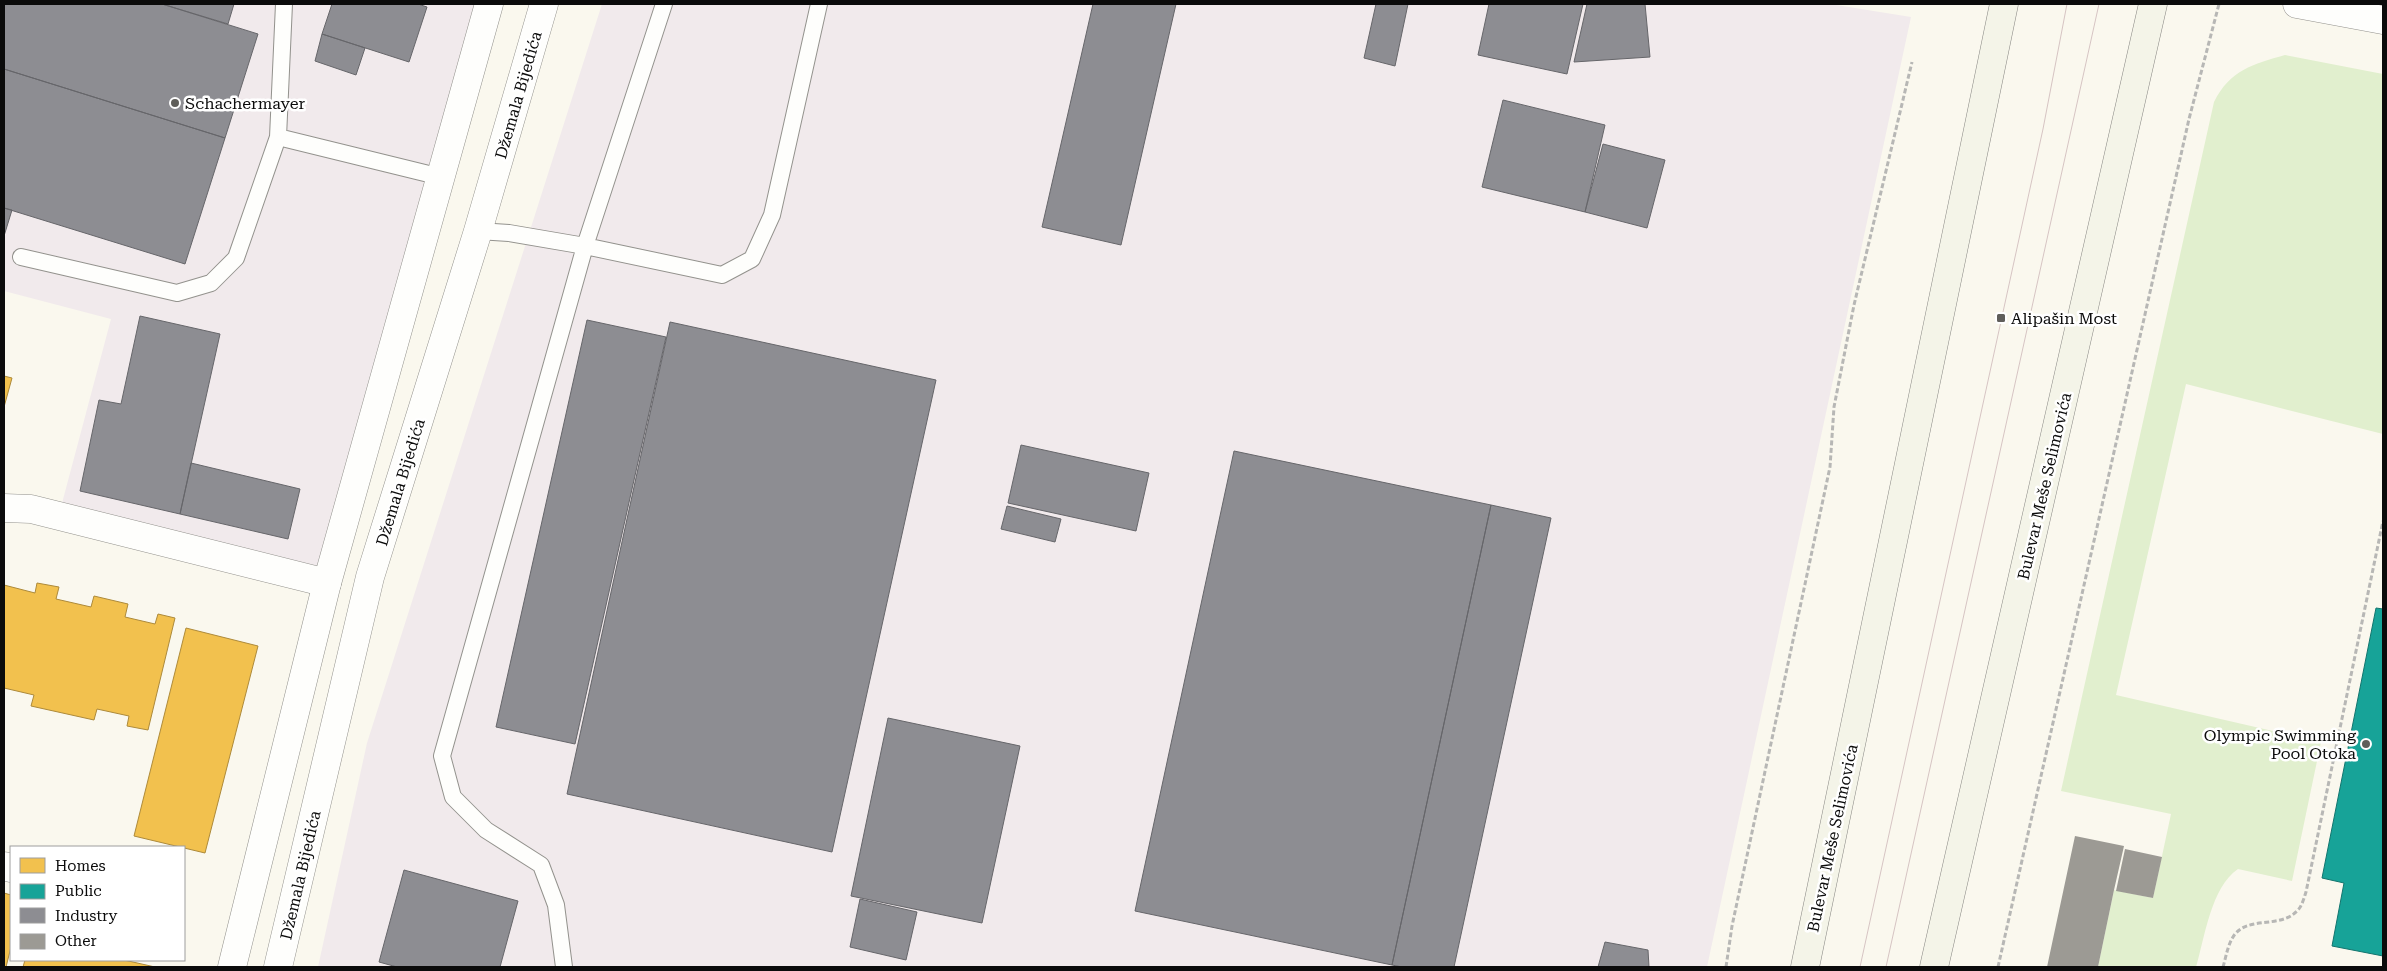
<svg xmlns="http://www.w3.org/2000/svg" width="2387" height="971" font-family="'Roboto Serif',serif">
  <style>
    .industrial { fill: #f1eaec }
    .green { fill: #e1efce }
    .homes { fill: #f2c14e; stroke: #ad8a3a }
    .public { fill: #17a398; stroke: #13756e }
    .industry { fill: #8d8d92; stroke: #66666a }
    .building { fill: #9c9a94 }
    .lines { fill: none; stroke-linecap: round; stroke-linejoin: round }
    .service-casing { stroke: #93928d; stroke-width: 18 }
    .minor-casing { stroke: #93928d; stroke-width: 29 }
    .tertiary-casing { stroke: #93928d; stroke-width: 29 }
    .secondary-casing { stroke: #898884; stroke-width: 29 }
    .path { stroke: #b7b7b5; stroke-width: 3; stroke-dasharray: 5 2.5; stroke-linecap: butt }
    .service { stroke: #fefefc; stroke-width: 16 }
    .minor { stroke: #fefefc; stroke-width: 28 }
    .tertiary { stroke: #fefefc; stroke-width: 28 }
    .secondary { stroke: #f4f4e8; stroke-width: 28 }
    .tram { stroke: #d6c4c3; stroke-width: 1 }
    .poi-dot { fill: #5f5e5a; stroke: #fff; stroke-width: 2 }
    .labels { text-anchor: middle; stroke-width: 5; stroke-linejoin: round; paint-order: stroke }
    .street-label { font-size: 16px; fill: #0b0b0b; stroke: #fff }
    .poi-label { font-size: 16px; fill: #0b0b0b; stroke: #fff; text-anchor: start }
  </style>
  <rect width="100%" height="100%" fill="#faf8ee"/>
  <!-- industrial -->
  <path class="industrial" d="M 4,4 L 478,4 L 327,583 L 61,507 L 111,319 L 4,291 Z
    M 602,4 L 1830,4 L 1911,17 L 1707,967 L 318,967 L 367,743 Z"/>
  <!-- green -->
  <path class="green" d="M 2285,55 L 2383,74 L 2383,434 L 2186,384 L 2116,695 L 2321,742 L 2292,881 L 2238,869 C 2211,887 2205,937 2196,967 L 2098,967 L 2114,890 L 2153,898 L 2171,814 L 2061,791 L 2214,102 C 2230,70 2253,64 2285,55 Z"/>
  <!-- homes -->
  <path class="homes" d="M 4,376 L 12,378 L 4,407 Z
    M 37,583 L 59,587 L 56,599 L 91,607 L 94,596 L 128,604 L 125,617 L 155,624 L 158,614 L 175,618 L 148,730 L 127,726 L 129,716 L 97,709 L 94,720 L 31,706 L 34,695 L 4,688 L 4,585 L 35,593 Z
    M 186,628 L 258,646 L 205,853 L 134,836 Z
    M 4,893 L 11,895 L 11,947 L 6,967 L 4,967 Z
    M 25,960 L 124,960 L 155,967 L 23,967 Z"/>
  <!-- public -->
  <path class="public" d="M 2376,608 L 2383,609 L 2383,956 L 2332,946 L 2344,883 L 2322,878 Z"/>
  <!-- industry -->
  <path class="industry" d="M 4,4 L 162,4 L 258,34 L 225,138 L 4,69 Z
    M 162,4 L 234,4 L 228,24 Z
    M 332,4 L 418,4 L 427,7 L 409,62 L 322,34 Z
    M 1093,4 L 1176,4 L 1121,245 L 1042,227 Z
    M 1376,4 L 1408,4 L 1395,66 L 1364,58 Z
    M 1489,4 L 1583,4 L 1567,74 L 1478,55 Z
    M 1587,4 L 1645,4 L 1650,57 L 1574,62 Z
    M 322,34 L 365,48 L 356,75 L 315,61 Z
    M 4,69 L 225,138 L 185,264 L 4,208 Z
    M 1503,100 L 1605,125 L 1585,212 L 1482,187 Z
    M 1603,144 L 1665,160 L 1647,228 L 1585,212 Z
    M 4,208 L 12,210 L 4,236 Z
    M 140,316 L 220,334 L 180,514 L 80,491 L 99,400 L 121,404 Z
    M 587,320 L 666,337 L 575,744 L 496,727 Z
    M 670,322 L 936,380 L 832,852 L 567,794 Z
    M 1021,445 L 1149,473 L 1136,531 L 1008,503 Z
    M 1234,451 L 1491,505 L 1392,965 L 1135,911 Z
    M 191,463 L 300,489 L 288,539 L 180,514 Z
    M 1491,505 L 1551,518 L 1454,967 L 1402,967 L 1392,965 Z
    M 1007,506 L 1061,519 L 1055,542 L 1001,529 Z
    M 888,718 L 1020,746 L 982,923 L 851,896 Z
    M 404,870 L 518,901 L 500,967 L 397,967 L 379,962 Z
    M 860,899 L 917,912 L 906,960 L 850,947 Z
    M 1605,942 L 1648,950 L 1649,967 L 1598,967 Z"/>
  <!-- building -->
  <path class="building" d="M 2075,836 L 2124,846 L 2114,890 L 2098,967 L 2047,967 Z
    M 2125,849 L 2162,857 L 2153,898 L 2116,891 Z"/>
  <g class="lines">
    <defs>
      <path id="service" d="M 284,4 L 278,137 L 441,177
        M 478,231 L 509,233 L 585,246 L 664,4
        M 21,257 L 177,293 L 211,283 L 236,258 L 278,137
        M 564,967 L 556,905 L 541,865 L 486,830 L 453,797 L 442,756 L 585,246 L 722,275 L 752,259 L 772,215 L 819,4"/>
      <path id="minor" d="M 2297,4 L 2383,20
        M 4,508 L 31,509 L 327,583
        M 4,866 L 11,868"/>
      <path id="tertiary" d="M 232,967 L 327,583 L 489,4
        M 278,967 L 370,577 L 478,231 L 544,4"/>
      <path id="secondary" d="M 1805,967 L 2004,4
        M 1934,967 L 2153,4"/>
    </defs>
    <!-- service casing -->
    <use href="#service" class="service-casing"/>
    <!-- minor casing -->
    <use href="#minor" class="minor-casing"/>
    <!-- tertiary casing -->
    <use href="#tertiary" class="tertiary-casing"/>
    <!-- secondary casing -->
    <use href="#secondary" class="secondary-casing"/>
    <!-- path -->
    <path class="path" d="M 1726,967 L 1732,926 L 1830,467 L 1834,407 L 1854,305 L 1912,62
      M 1998,967 L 2189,119 L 2219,4
      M 2223,967 C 2226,957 2228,943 2235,934 C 2250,916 2281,929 2298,910 C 2302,906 2304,898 2306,892 L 2383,521"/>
    <!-- service -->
    <use href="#service" class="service"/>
    <!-- minor -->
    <use href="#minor" class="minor"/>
    <!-- tertiary -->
    <use href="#tertiary" class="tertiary"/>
    <!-- secondary -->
    <use href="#secondary" class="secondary"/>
    <!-- tram -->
    <path class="tram" d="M 1860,967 L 2043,129 L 2067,4
      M 1886,967 L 2099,4"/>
  </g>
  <!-- markers -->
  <g class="poi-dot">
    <circle cx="175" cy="103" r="5"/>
    <rect x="1996" y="313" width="10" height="10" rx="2.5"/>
    <circle cx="2366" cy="744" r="5"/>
  </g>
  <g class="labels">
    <!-- street labels -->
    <g class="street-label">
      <text transform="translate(518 95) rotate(-74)" y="6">Džemala Bijedića</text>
      <text transform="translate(400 482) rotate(-73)" y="6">Džemala Bijedića</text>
      <text transform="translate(2044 486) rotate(-77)" y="6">Bulevar Meše Selimovića</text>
      <text transform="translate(1832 838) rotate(-78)" y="6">Bulevar Meše Selimovića</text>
      <text transform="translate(300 875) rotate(-77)" y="6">Džemala Bijedića</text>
    </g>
    <!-- poi labels -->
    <g class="poi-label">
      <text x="185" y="109">Schachermayer</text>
      <text x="2011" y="324">Alipašin Most</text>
      <text x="2356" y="741" text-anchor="end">Olympic Swimming<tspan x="2356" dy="18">Pool Otoka</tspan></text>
    </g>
  </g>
  <!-- border -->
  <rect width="2387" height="971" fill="none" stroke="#0b0b0b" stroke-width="10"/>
  <!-- legend -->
  <rect x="10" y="846" width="175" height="115" fill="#ffffff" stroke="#9d9d9d"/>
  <rect x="20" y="858" width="25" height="15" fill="#f2c14e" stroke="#9d9d9d"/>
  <text x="55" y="871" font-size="15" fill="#0b0b0b">Homes</text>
  <rect x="20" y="884" width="25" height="15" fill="#17a398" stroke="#9d9d9d"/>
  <text x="55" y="896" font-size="15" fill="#0b0b0b">Public</text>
  <rect x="20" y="908" width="25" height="15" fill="#8d8d92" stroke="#9d9d9d"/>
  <text x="55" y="921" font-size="15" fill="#0b0b0b">Industry</text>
  <rect x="20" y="934" width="25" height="15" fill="#9c9a94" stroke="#9d9d9d"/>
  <text x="55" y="946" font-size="15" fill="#0b0b0b">Other</text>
</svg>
